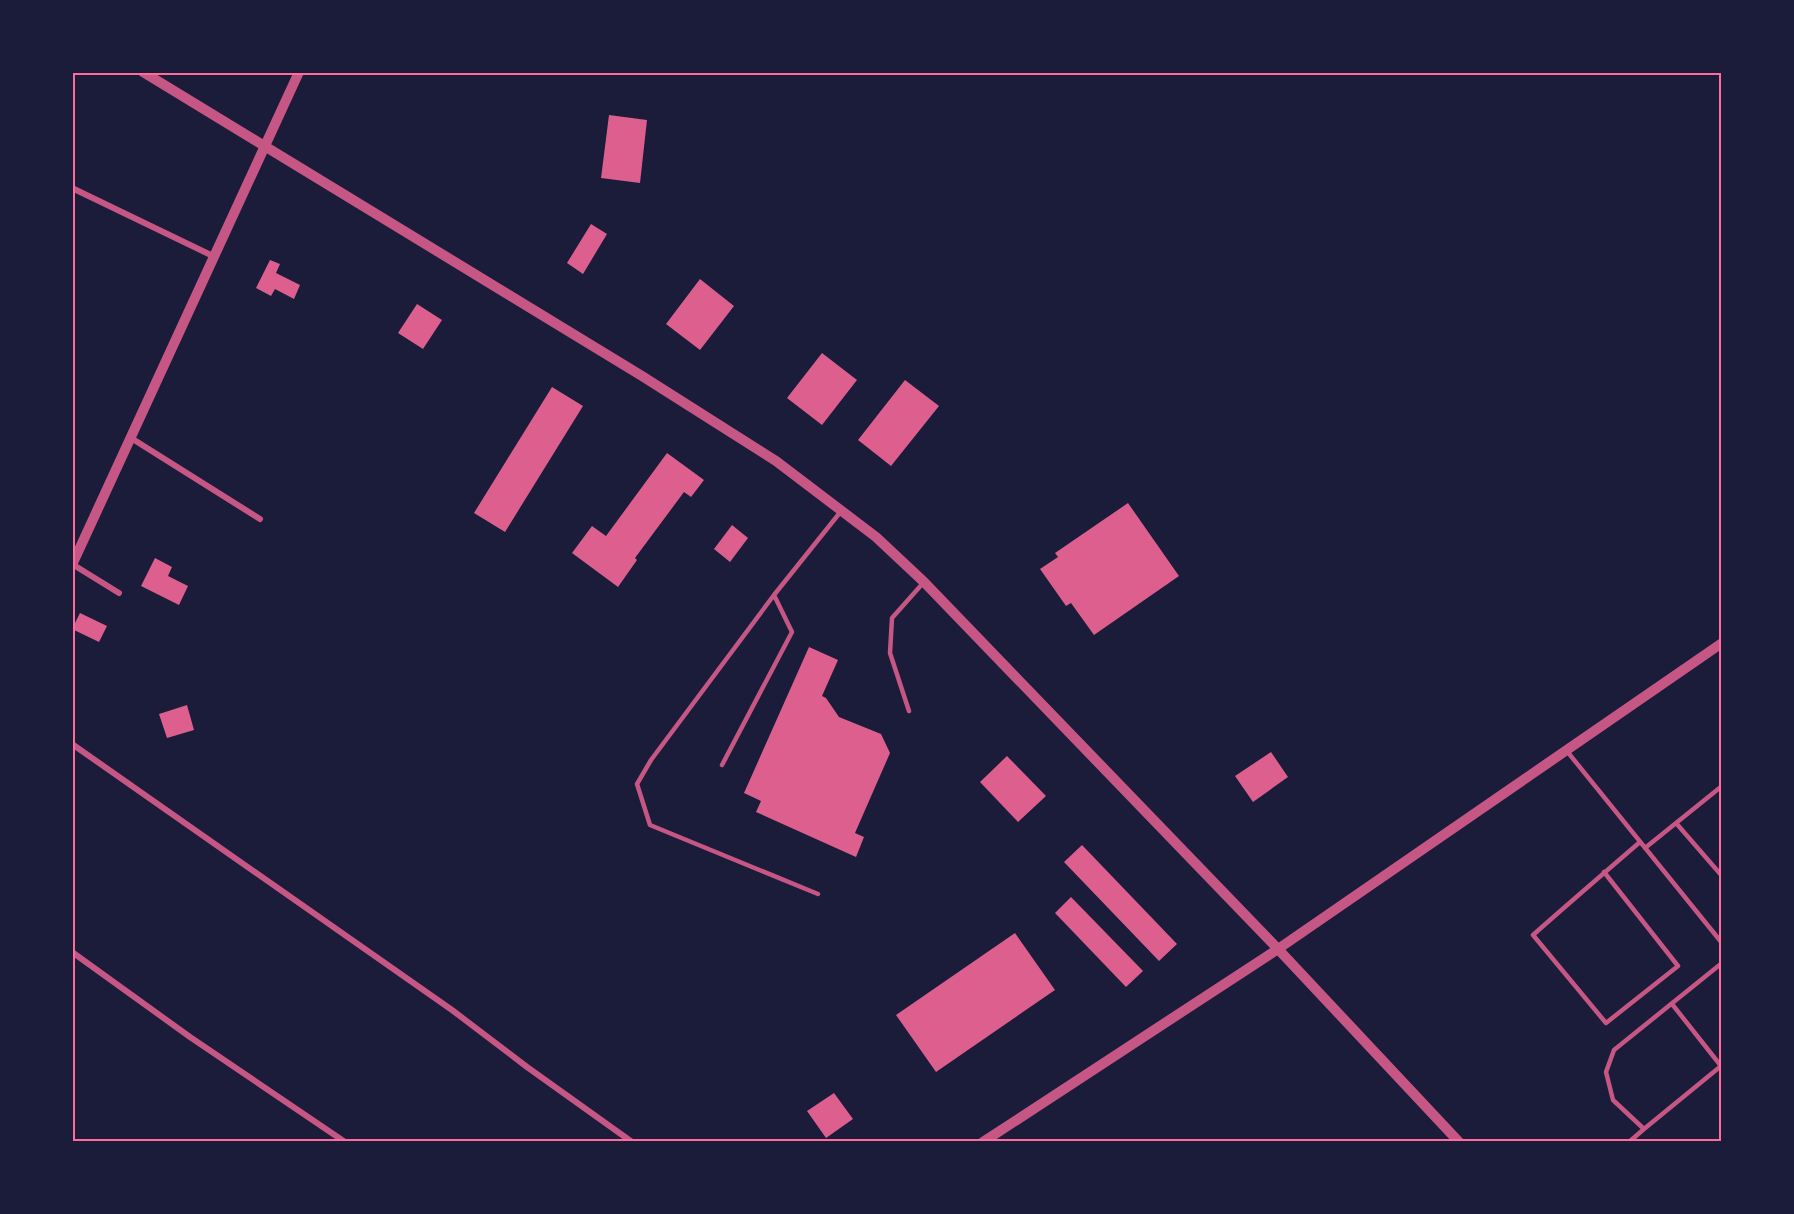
<svg xmlns="http://www.w3.org/2000/svg" width="1794" height="1214" font-family="Poppins,sans-serif">
  <style>
    .building { fill: #dd5f8e }
    .lines { fill: none; stroke-linecap: round; stroke-linejoin: round }
    .service { stroke: #c65784; stroke-width: 4.5 }
    .minor { stroke: #c65784; stroke-width: 6 }
    .tertiary { stroke: #c65784; stroke-width: 10 }
    .neatline { fill: none; stroke: #ff6b9d; stroke-width: 2 }
  </style>
  <rect width="100%" height="100%" fill="#1b1b3a"/>
  <!-- building -->
  <path class="building" d="M 609,115 L 647,120 L 640,183 L 601,178 Z
    M 591,224 L 607,234 L 583,274 L 567,263 Z
    M 270,260 L 280,264 L 276,273 L 300,285 L 294,299 L 275,289 L 271,296 L 256,288 Z
    M 700,279 L 734,306 L 700,350 L 666,324 Z
    M 417,304 L 442,320 L 423,349 L 398,333 Z
    M 822,353 L 857,380 L 822,425 L 787,398 Z
    M 905,380 L 939,406 L 891,466 L 858,440 Z
    M 552,387 L 583,406 L 505,532 L 474,513 Z
    M 667,453 L 704,480 L 691,497 L 684,492 L 635,558 L 637,560 L 618,587 L 572,553 L 592,526 L 606,536 Z
    M 1128,503 L 1179,576 L 1094,635 L 1071,603 L 1066,606 L 1040,569 L 1058,557 L 1055,553 Z
    M 732,525 L 748,538 L 730,562 L 714,549 Z
    M 155,558 L 172,567 L 168,576 L 188,586 L 179,605 L 141,586 Z
    M 80,613 L 107,626 L 99,642 L 72,629 Z
    M 809,647 L 838,660 L 822,696 L 826,698 L 839,717 L 881,734 L 890,753 L 855,833 L 864,837 L 856,857 L 756,812 L 761,801 L 744,793 Z
    M 187,705 L 194,730 L 167,738 L 159,714 Z
    M 1271,752 L 1288,777 L 1253,802 L 1235,776 Z
    M 1007,756 L 1046,796 L 1018,822 L 980,782 Z
    M 1082,845 L 1177,944 L 1159,961 L 1064,862 Z
    M 1071,897 L 1143,971 L 1126,987 L 1055,913 Z
    M 1015,933 L 1055,990 L 936,1072 L 896,1015 Z
    M 834,1093 L 853,1119 L 826,1138 L 807,1111 Z"/>
  <g class="lines">
    <!-- service -->
    <path class="service" d="M 909,711 L 890,653 L 892,618 L 924,582
      M 1566,750 L 1722,943
      M 722,765 L 792,632 L 774,595
      M 1676,823 L 1722,876
      M 1645,848 L 1722,786
      M 1604,872 L 1678,966 L 1606,1023 L 1533,935 C 1568,904 1604,873 1640,842
      M 818,894 L 650,825 L 637,784 L 651,760 L 774,595 L 842,510
      M 1672,1004 L 1721,1066 L 1644,1129 L 1613,1100 L 1606,1072 L 1614,1050 L 1722,963
      M 1629,1142 L 1644,1129"/>
    <!-- minor -->
    <path class="minor" d="M 72,188 L 215,257
      M 131,438 L 260,519
      M 72,564 L 119,593
      M 72,744 L 452,1010 L 527,1067 L 632,1142
      M 72,952 L 190,1037 L 345,1142"/>
    <!-- tertiary -->
    <path class="tertiary" d="M 143,72 L 642,376 L 776,461 L 876,537 L 924,582 L 1278,949 L 1459,1142
      M 72,565 L 299,72
      M 983,1142 L 1278,949 L 1722,643"/>
  </g>
  <!-- border -->
  <rect width="1794" height="1214" fill="none" stroke="#1b1b3a" stroke-width="147"/>
  <rect x="74" y="74" width="1646" height="1066" class="neatline"/>
</svg>
